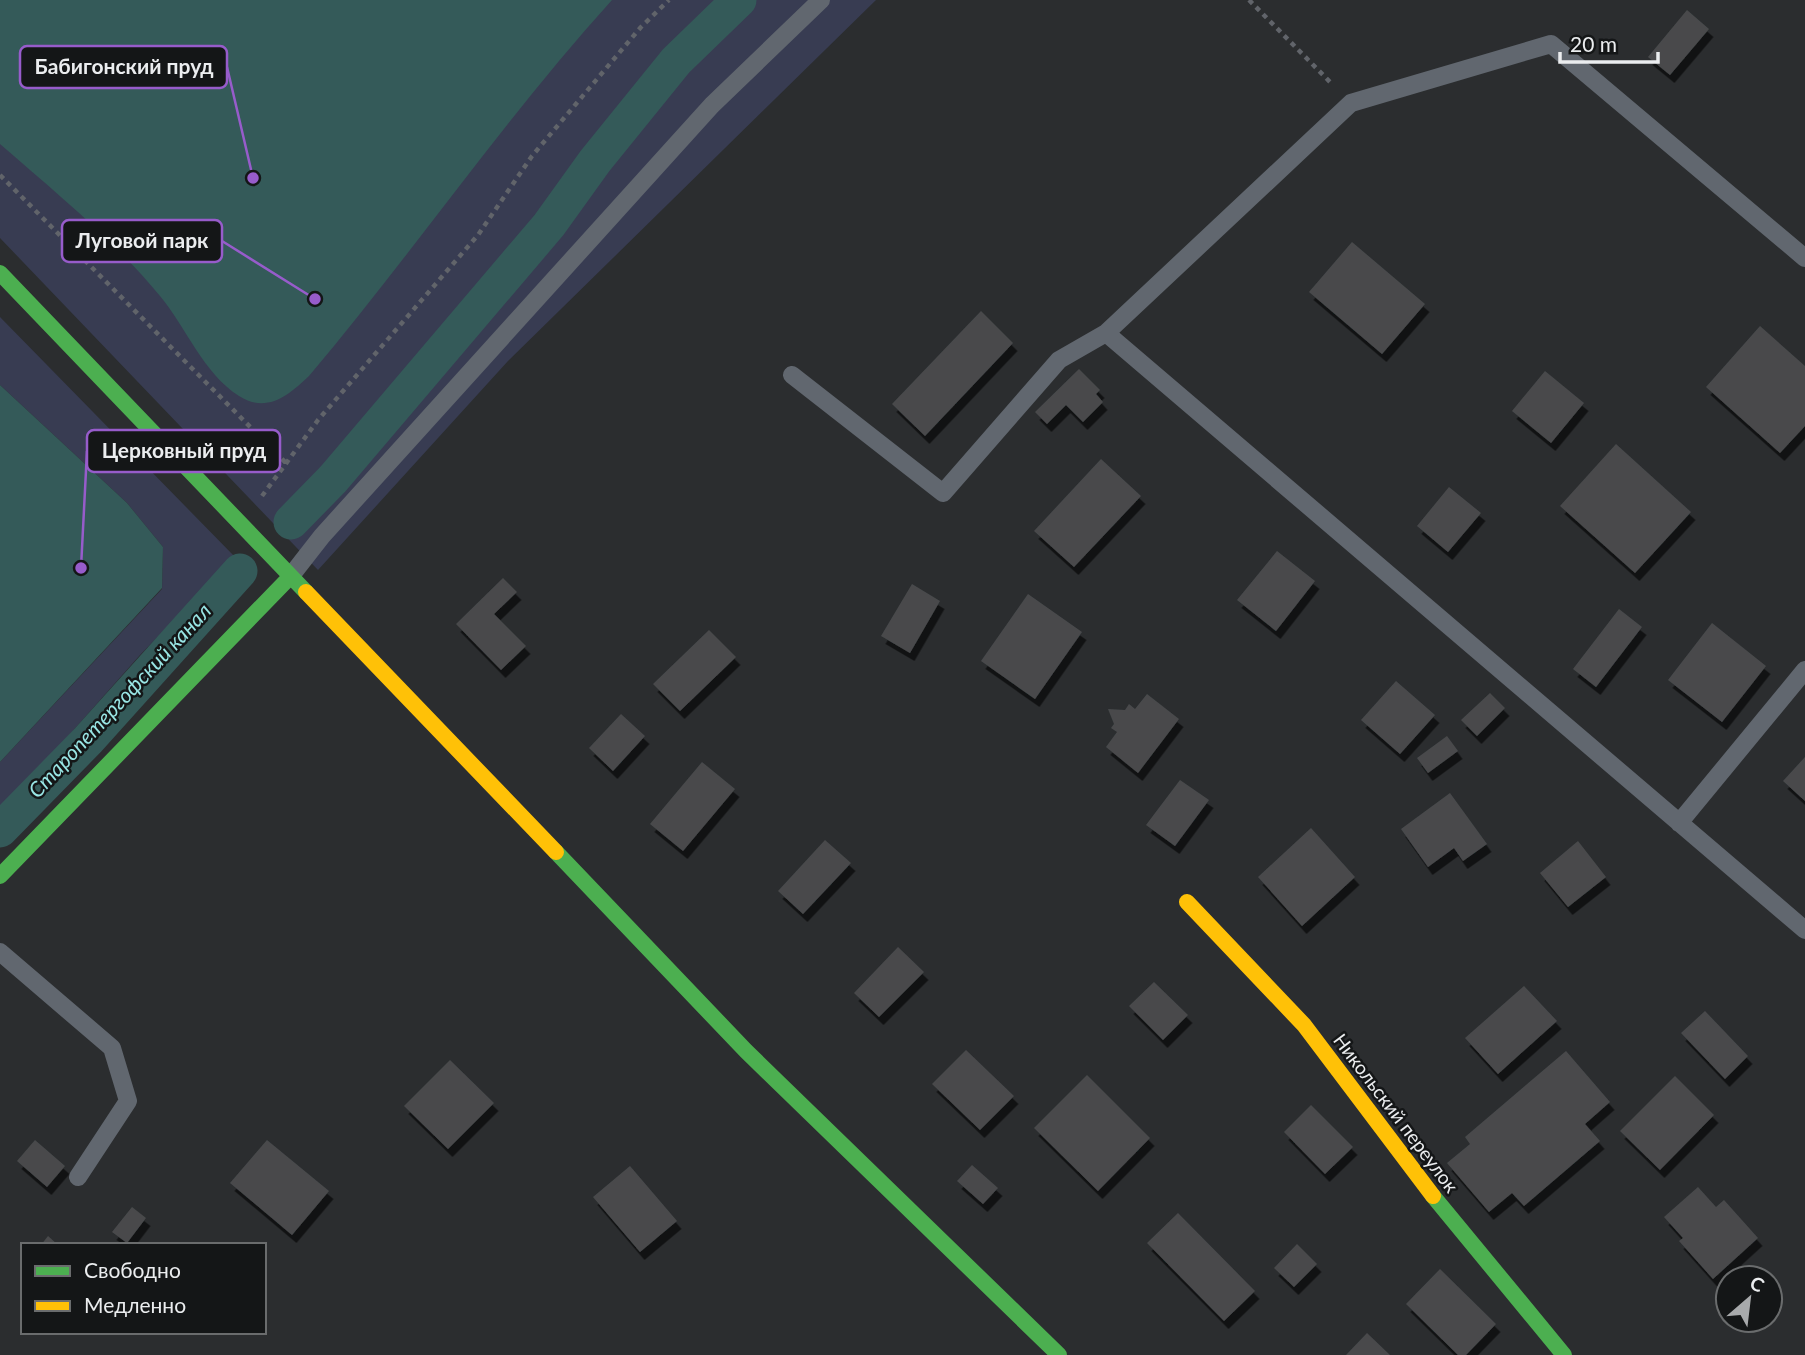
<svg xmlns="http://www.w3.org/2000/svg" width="1805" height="1355" font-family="Lato,sans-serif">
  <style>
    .green { fill: #383c52 }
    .water { fill: #345a59 }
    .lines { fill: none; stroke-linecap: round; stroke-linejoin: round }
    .canal { stroke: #345a59; stroke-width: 35 }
    .building { fill: #484a4c; filter: url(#shadow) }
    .path { stroke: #61646a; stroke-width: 4.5; stroke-dasharray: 5 5; stroke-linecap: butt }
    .lane { stroke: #61676f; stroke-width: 18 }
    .fast { stroke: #4caf50; stroke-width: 16 }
    .slow { stroke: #ffc107; stroke-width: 16 }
    .labels { text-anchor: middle; stroke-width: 5; stroke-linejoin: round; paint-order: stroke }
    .street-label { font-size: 19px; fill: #ebedef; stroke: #141617 }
    .water-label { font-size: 21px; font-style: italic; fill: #99e6e5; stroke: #141617 }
    .leader { fill: none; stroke: #975ccb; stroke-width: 2.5 }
    .callout-dot { fill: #975ccb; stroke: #141617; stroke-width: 2.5 }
    .callout { fill: #141617; stroke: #975ccb; stroke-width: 2.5 }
    .callout-label { font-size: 21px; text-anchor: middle; font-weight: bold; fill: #ebedef }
  </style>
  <defs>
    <filter id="shadow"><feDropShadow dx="4.5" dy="8" stdDeviation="0" flood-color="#0009"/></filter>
  </defs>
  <rect width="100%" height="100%" fill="#2b2d2f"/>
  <!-- green -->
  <path class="green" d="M 0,0 L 876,0 L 508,361 L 318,570 L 0,238 Z
    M 0,317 L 235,557 L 140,655 L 0,813 L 0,762 L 162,589 L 163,547 L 127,503 L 0,385 Z"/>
  <!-- water -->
  <path class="water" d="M 0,0 L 612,0 C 504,119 413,253 309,376 C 289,395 267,414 239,396 C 203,373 186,327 160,296 C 113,239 55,192 0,144 Z
    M 0,385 L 127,503 L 163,547 L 162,588 L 0,762 Z"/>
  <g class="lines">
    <!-- canal -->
    <path class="canal" d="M 291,522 L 333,479 L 549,225 L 595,161 L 676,61 L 739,0
      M 0,830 L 88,740 L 240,571"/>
  </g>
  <!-- building -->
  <path class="building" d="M 1687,10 L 1709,29 L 1670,75 L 1648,57 Z
    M 1352,242 L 1425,304 L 1382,354 L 1309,292 Z
    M 981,311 L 1013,343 L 925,436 L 892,404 Z
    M 1760,326 L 1805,366 L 1805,426 L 1780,453 L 1706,387 Z
    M 1079,369 L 1100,390 L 1096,394 L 1103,402 L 1083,422 L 1066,405 L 1047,424 L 1035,412 Z
    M 1545,371 L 1584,403 L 1551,443 L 1512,411 Z
    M 1616,444 L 1691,512 L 1635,573 L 1560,506 Z
    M 1101,459 L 1141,496 L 1074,567 L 1034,531 Z
    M 1449,487 L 1481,513 L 1448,552 L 1417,526 Z
    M 1277,551 L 1315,581 L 1276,631 L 1237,600 Z
    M 503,578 L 517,592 L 494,614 L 526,646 L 501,670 L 456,624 Z
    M 912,584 L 940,601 L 910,653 L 881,636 Z
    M 1028,594 L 1082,632 L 1035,699 L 981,661 Z
    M 1619,609 L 1642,627 L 1596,687 L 1573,669 Z
    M 1712,623 L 1766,666 L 1722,722 L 1668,680 Z
    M 709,630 L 736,657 L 680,711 L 653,684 Z
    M 1396,681 L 1435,715 L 1400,754 L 1361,720 Z
    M 1490,693 L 1505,708 L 1477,736 L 1461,720 Z
    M 1147,694 L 1179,719 L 1138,773 L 1106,747 L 1117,732 L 1111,728 L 1114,724 L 1108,709 L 1125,710 L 1129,704 L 1135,709 Z
    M 621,714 L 645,736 L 613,771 L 589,748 Z
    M 1447,736 L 1458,751 L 1428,773 L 1417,758 Z
    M 1805,757 L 1805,801 L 1783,781 Z
    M 702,762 L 735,789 L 683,851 L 650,824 Z
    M 1180,780 L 1209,800 L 1175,846 L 1146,825 Z
    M 1450,793 L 1487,844 L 1463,861 L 1454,848 L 1428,867 L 1401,829 Z
    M 1311,828 L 1355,877 L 1302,926 L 1258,877 Z
    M 825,840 L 851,863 L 803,914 L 778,891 Z
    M 1578,841 L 1606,877 L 1568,907 L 1540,873 Z
    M 898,947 L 924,972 L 879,1017 L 854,993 Z
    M 1154,982 L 1188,1015 L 1163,1040 L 1129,1006 Z
    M 1524,986 L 1557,1021 L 1498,1074 L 1465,1038 Z
    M 1705,1011 L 1748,1056 L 1725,1079 L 1681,1033 Z
    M 966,1050 L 1014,1096 L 980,1130 L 932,1084 Z
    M 1566,1051 L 1610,1102 L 1585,1124 L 1600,1141 L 1524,1206 L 1512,1193 L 1489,1212 L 1447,1163 L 1470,1144 L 1465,1137 Z
    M 450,1060 L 494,1103 L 448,1149 L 404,1106 Z
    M 1087,1075 L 1150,1138 L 1098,1191 L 1034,1128 Z
    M 1675,1076 L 1714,1115 L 1660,1170 L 1620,1131 Z
    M 1311,1105 L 1353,1147 L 1325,1174 L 1284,1132 Z
    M 35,1140 L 65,1166 L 47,1187 L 17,1161 Z
    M 267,1140 L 329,1191 L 292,1235 L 230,1183 Z
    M 972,1165 L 998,1188 L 983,1204 L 957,1181 Z
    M 630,1166 L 677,1221 L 640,1252 L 593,1197 Z
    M 1698,1187 L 1716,1207 L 1724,1200 L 1758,1238 L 1713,1279 L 1679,1241 L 1683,1238 L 1664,1217 Z
    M 132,1207 L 146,1218 L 127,1243 L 112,1232 Z
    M 1178,1213 L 1255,1291 L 1224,1321 L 1147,1243 Z
    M 48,1236 L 58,1245 L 41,1245 Z
    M 1297,1244 L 1317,1264 L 1294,1287 L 1274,1268 Z
    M 1440,1269 L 1496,1324 L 1466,1355 L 1458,1355 L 1406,1304 Z
    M 1367,1333 L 1390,1355 L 1346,1355 Z"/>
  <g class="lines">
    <!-- path -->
    <path class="path" d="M 1249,0 L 1333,85
      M 0,175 L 288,465
      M 262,496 L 318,420 L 478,235 L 532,156 L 641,27 L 669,0"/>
    <!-- lane -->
    <path class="lane" d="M 1106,333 L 1805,930
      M 792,375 L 943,493 L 1059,360 L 1106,333 L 1351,103 L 1551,44 L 1805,258
      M 290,577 L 322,536 L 712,105 L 821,0
      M 1679,823 L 1805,670
      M 0,952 L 112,1048 L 128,1101 L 78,1177"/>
    <!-- fast -->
    <path class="fast" d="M 0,273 L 306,592
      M 556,852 L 746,1051 L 1059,1355
      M 0,876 L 290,577
      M 1433,1196 L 1564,1355"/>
    <!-- slow -->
    <path class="slow" d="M 306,592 L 556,852
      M 1187,902 L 1304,1025 L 1433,1196"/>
  </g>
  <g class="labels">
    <!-- street labels -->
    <g class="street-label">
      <text transform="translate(1396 1113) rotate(53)" y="7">Никольский переулок</text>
    </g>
    <!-- water labels -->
    <g class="water-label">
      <text transform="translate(120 701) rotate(-47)" y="7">Старопетергофский канал</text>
    </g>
  </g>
  <!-- callouts -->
  <path class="leader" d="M253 178L227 67M315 299L222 241M81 568L87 451"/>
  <g class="callout-dot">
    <circle cx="253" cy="178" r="7"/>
    <circle cx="315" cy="299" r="7"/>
    <circle cx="81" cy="568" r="7"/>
  </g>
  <g class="callout">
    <rect x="20" y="46" width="207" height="42" rx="7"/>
    <rect x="62" y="220" width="160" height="42" rx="7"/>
    <rect x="87" y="430" width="193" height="42" rx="7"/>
  </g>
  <g class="callout-label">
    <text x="124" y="74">Бабигонский пруд</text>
    <text x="142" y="248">Луговой парк</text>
    <text x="184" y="458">Церковный пруд</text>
  </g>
  <!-- legend -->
  <rect x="21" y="1243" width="245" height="91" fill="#141617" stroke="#6a6c6d" stroke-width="2"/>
  <rect x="35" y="1266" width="35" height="10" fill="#4caf50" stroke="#6a6c6d" stroke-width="2"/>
  <text x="84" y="1278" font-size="21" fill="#ebedef">Свободно</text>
  <rect x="35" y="1301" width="35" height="10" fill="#ffc107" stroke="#6a6c6d" stroke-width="2"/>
  <text x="84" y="1313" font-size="21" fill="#ebedef">Медленно</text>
  <!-- north arrow -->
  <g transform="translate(1749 1299) rotate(28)"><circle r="33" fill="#141617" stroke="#6a6c6d" stroke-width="2"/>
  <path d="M0-5L12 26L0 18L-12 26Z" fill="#a8aaac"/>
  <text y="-10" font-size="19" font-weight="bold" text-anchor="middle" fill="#ebedef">С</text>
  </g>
  <!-- scale -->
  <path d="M1560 52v10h98v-10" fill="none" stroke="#ebedef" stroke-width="3.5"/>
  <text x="1570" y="52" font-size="21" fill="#ebedef" stroke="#141617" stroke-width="5" paint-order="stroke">20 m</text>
</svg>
